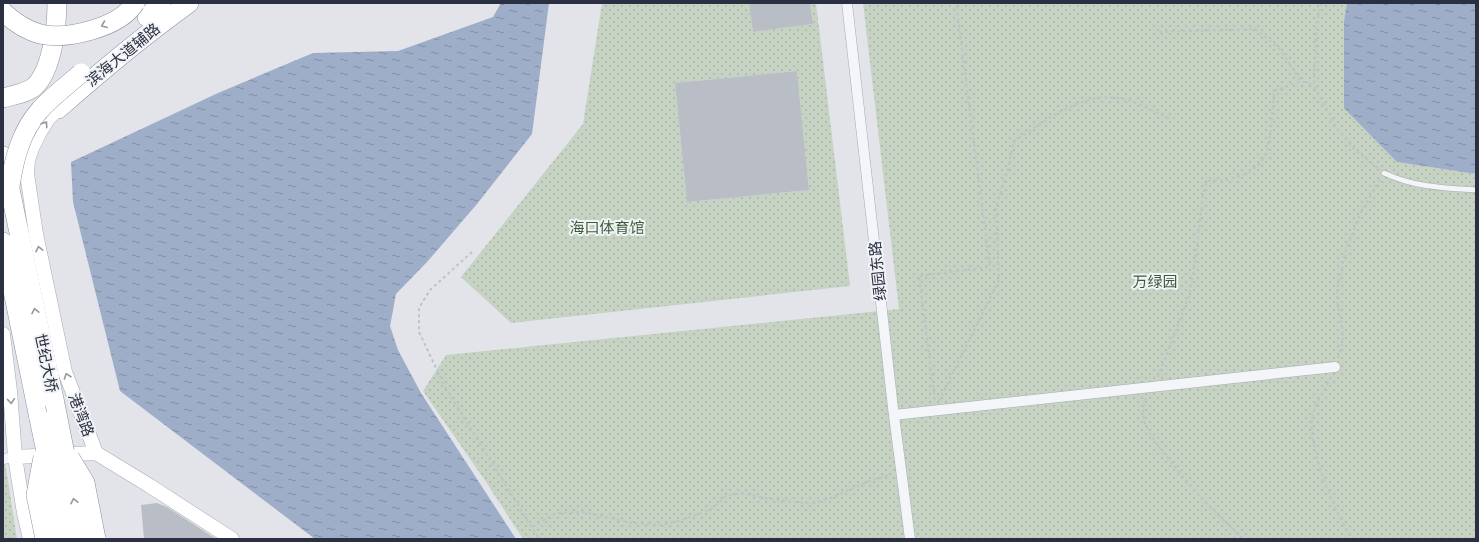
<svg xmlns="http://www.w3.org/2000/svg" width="1479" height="542" font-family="Mulish,'Noto Sans SC',sans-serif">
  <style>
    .park { fill: url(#park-dots); fill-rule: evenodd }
    .water { fill: url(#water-ripples) }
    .building { fill: #b9bdc6 }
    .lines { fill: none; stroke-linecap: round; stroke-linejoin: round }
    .lane-casing { stroke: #a7aab4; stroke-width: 6 }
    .street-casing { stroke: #a7aab4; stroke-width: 11 }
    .secondary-casing { stroke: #a7aab4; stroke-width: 15 }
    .highway-casing { stroke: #8a90a0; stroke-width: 20 }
    .path { stroke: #bfc2c8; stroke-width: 2; stroke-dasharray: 3 3; stroke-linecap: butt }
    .lane { stroke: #f4f5f8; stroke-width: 5 }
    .street { stroke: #f4f5f8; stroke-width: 10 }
    .secondary { stroke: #fff; stroke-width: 14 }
    .highway { stroke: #fff; stroke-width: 19 }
    .highway-bridge-casing { stroke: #8a90a0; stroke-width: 20; stroke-linecap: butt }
    .highway-bridge { stroke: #fff; stroke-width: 19 }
    .oneway { stroke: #9498a0 }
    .labels { text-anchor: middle; stroke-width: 4; stroke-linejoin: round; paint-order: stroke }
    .street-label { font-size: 15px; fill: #2a3041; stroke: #f1f3f7 }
    .park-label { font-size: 15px; fill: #3b5c38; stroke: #f1f3f7 }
  </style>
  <defs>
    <pattern id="park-dots" width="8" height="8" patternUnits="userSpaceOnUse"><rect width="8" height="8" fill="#c6d3c3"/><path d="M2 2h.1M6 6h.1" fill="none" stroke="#aab5a9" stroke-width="1.8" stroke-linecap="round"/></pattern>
    <pattern id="water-ripples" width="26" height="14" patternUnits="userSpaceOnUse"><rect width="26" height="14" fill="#9eaec8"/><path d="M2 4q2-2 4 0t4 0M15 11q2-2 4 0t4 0" fill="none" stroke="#818ea4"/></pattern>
  </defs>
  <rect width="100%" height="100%" fill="#e2e4ea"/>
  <!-- park -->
  <path class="park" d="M 602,3 L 749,3 L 753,32 L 813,24 L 810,3 L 816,3 L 850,286 L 511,323 L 461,277 L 583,124 ZM 797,71 L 809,190 L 687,202 L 675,83 Z
    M 863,3 L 1349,3 L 1397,162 L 1476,174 L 1476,539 L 523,539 L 486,482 L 423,391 L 446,355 L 899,309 Z
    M 3,449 L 17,539 L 3,539 Z"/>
  <!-- water -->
  <path class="water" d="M 501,3 L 549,3 L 532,134 L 477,204 L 427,262 L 396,294 L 390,326 L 398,350 L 421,393 L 516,539 L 315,539 L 120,391 L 73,202 L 71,162 L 218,93 L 313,53 L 398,51 L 493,17 Z
    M 1347,3 L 1476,3 L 1476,174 L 1397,162 L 1344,108 L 1344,22 Z"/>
  <!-- building -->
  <path class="building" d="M 749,3 L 810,3 L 813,24 L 753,32 Z
    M 797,71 L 809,190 L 687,202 L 675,83 Z
    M 157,503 L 167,507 L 216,539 L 144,539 L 141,505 Z"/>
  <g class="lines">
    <defs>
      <path id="lane" d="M 1384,173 C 1413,187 1444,188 1476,190"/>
      <path id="street" d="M 847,3 L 893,408 L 910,539
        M 894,415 L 1335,367
        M 3,459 L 15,457"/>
      <path id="secondary" d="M 58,109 L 48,119 L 40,132 L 32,148 L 28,160 L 27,174 L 36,234 L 65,372 L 96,453 L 150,486 L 232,539
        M 3,334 L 10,391 L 15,457 L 24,513 L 30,539
        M 15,457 L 96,453"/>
      <path id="highway" d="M 147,17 L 161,3
        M 3,98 C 13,95 28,93 35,86 C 52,70 57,25 57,3
        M 58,109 C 100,72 143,36 189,3
        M 3,156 L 55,404
        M 3,242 L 39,418"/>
    </defs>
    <!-- lane casing -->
    <use href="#lane" class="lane-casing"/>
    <!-- street casing -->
    <use href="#street" class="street-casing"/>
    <!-- secondary casing -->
    <use href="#secondary" class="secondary-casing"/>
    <!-- highway casing -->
    <use href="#highway" class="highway-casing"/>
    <!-- path -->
    <path class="path" d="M 1321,3 L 1317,22 L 1314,85 L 1337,129 L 1356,151 L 1378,168
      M 1159,32 L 1255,29 L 1280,49 L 1301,81 L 1314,85
      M 472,252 L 430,290 L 419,308 L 419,332 L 445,387 L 539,539
      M 1338,358 L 1342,345 L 1343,330 L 1337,302 L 1337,290 L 1345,253 L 1360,214 L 1380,179
      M 1158,377 L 1189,296 L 1195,263 L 1203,194 L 1207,181 L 1228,180 L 1248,173 L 1261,163 L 1267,151 L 1271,129 L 1274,91 L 1301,81
      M 1331,377 C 1326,388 1316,402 1313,413 C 1305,441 1335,516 1353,539
      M 1146,398 L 1143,407 L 1144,421 L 1149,432 L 1161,450 L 1203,500 L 1243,539
      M 935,400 L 919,276 L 990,267 L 956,3
      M 939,401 L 999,280 L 996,207 L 1007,173 L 1014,141 C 1046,121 1083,90 1123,99 C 1136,101 1156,113 1169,118
      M 532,527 L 556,513 L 583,512 L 632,523 L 661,525 L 682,520 L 710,510 L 726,496 L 742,493 L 764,498 L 811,504 L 834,497 L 864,483 L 892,474"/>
    <!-- lane -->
    <use href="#lane" class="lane"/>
    <!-- street -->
    <use href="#street" class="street"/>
    <!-- secondary -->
    <use href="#secondary" class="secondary"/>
    <!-- highway -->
    <use href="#highway" class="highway"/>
    <defs>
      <path id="highway-bridge" d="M 3,12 C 14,22 25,30 40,34 C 67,40 119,28 135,3
        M 10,186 C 14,159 21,131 40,110 C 52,96 68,85 81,73
        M 55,404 L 82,539
        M 39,418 L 64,539
        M 43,457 L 36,495 L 45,539
        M 70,458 L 85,483 L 96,539"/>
    </defs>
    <!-- highway-bridge casing -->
    <use href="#highway-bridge" class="highway-bridge-casing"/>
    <!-- highway-bridge -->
    <use href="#highway-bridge" class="highway-bridge"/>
  </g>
  <!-- one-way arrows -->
  <defs><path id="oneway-chevron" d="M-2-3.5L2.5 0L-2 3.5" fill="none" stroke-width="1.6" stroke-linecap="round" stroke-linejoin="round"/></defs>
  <g class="oneway">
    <use href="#oneway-chevron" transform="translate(104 25) rotate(158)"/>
    <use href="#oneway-chevron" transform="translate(45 124) rotate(-56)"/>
    <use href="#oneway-chevron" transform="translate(39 249) rotate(-102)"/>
    <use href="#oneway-chevron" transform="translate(35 311) rotate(-102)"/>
    <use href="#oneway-chevron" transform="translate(67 376) rotate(-109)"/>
    <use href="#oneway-chevron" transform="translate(11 401) rotate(86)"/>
    <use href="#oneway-chevron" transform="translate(74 501) rotate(-102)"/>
  </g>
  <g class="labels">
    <!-- street labels -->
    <g class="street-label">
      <text transform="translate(123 55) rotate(-39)" y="5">滨海大道辅路</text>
      <text transform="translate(878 271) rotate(-96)" y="5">绿园东路</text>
      <text transform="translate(46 363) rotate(78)" y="5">世纪大桥</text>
      <text transform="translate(81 415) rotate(69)" y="5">港湾路</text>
    </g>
    <!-- park labels -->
    <g class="park-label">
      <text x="607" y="233">海口体育馆</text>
      <text x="1155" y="287">万绿园</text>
    </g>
  </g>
  <!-- border -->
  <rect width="1479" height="542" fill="none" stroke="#2a3041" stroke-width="8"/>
</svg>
